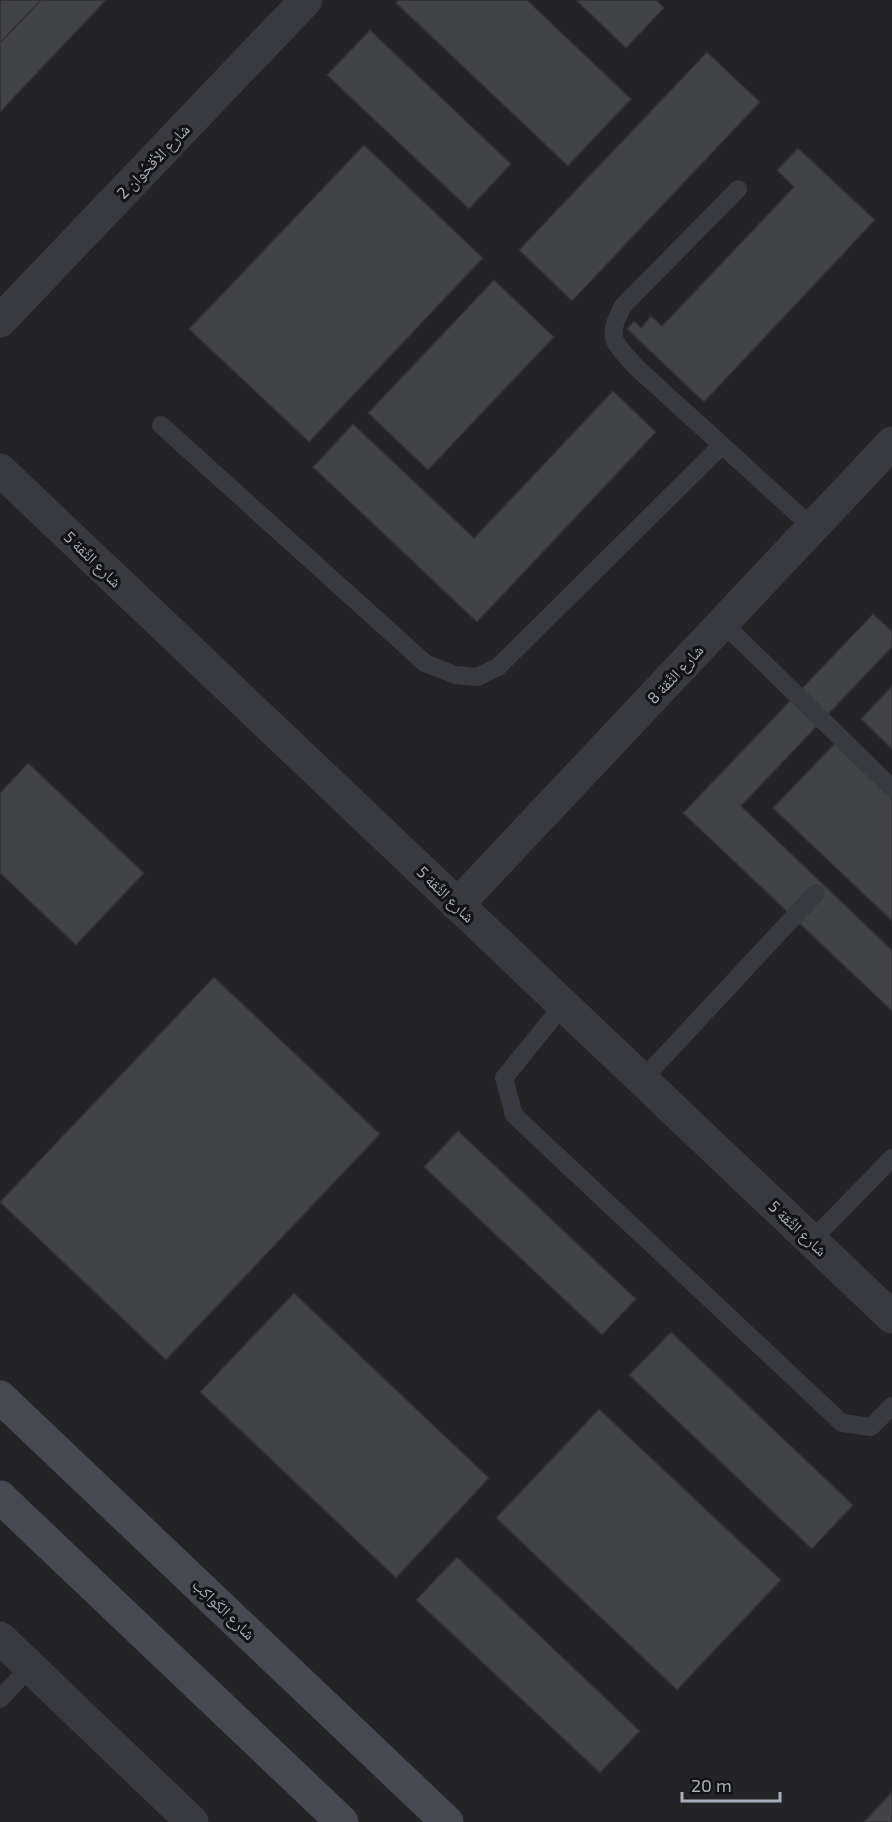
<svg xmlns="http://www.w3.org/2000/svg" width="892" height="1822" font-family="'Exo 2','Noto Naskh Arabic',sans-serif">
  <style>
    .built { fill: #242427 }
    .building { fill: #424347; stroke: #323236; stroke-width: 1.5 }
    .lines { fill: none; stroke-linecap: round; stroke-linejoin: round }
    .lane { stroke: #383a3f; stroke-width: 18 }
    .street { stroke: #383a3f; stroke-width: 33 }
    .secondary { stroke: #46494f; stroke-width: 33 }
    .labels { text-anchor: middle; stroke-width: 6; stroke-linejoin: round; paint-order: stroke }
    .street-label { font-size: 16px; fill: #a9afba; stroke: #131315 }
  </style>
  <rect width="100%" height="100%" fill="#18181a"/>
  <!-- built -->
  <path class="built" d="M 0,0 L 892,0 L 892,1822 L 0,1822 Z"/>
  <!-- building -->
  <path class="building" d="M 0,0 L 41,0 L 0,43 Z
    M 41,0 L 106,0 L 0,112 L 0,43 Z
    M 399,0 L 527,0 L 631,99 L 568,166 L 396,3 Z
    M 576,0 L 656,0 L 664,8 L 626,48 Z
    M 370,30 L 511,164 L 469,209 L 327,75 Z
    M 707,52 L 760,102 L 572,301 L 519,250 Z
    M 364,145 L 483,258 L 309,442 L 189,329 Z
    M 798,148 L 875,220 L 704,402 L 627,329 L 634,321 L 641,328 L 651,316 L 662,326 L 794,187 L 777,170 Z
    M 494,280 L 554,337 L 428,470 L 368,413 Z
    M 613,391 L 656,432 L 477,622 L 313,467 L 353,424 L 474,538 Z
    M 873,614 L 892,631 L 892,647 L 741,806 L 892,950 L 892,1011 L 683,813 Z
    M 892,686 L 892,749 L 861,719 Z
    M 836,742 L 892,795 L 892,921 L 773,808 Z
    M 28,763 L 144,873 L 76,945 L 0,873 L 0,793 Z
    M 214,977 L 380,1134 L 166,1360 L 0,1202 Z
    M 458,1131 L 636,1299 L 602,1335 L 424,1167 Z
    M 294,1293 L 489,1478 L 396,1578 L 200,1392 Z
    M 671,1332 L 853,1505 L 812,1549 L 629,1375 Z
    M 599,1409 L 781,1580 L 677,1690 L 496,1518 Z
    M 457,1557 L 640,1731 L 600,1773 L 416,1600 Z
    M 892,1792 L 892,1822 L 864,1822 Z"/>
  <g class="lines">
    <!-- lane -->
    <path class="lane" d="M 738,189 L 623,306 C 605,339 614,342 637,368 L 813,528
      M 161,425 L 425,663 L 455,675 L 477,677 L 498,667 L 722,445
      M 723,623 L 892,788
      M 563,1005 L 504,1078 L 514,1115 L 842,1423 L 871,1427 L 892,1406
      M 642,1080 L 816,893
      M 811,1241 L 892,1158
      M 0,1699 L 30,1667"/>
    <!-- street -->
    <path class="street" d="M 0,321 L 306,0
      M 0,470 L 892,1317
      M 457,905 L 892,443
      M 0,1638 L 192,1822"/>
    <!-- secondary -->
    <path class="secondary" d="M 0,1397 L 447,1822
      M 0,1497 L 342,1822"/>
  </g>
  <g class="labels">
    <!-- street labels -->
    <g class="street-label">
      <text transform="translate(153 161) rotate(-46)" y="6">شارع الأقحُوان 2</text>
      <text transform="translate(93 559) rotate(44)" y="6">شارع الثِّقة 5</text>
      <text transform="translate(675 674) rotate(-47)" y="6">شارع الثِّقة 8</text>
      <text transform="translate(446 894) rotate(44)" y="6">شارع الثِّقة 5</text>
      <text transform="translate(798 1228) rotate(43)" y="6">شارع الثِّقة 5</text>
      <text transform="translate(224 1609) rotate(44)" y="6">شارع الكَواكِب</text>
    </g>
  </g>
  <!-- scale -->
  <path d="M682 1792v9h98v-9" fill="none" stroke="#a9afba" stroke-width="3"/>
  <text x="691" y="1792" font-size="18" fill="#a9afba" stroke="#131315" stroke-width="4.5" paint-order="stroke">20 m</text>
</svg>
